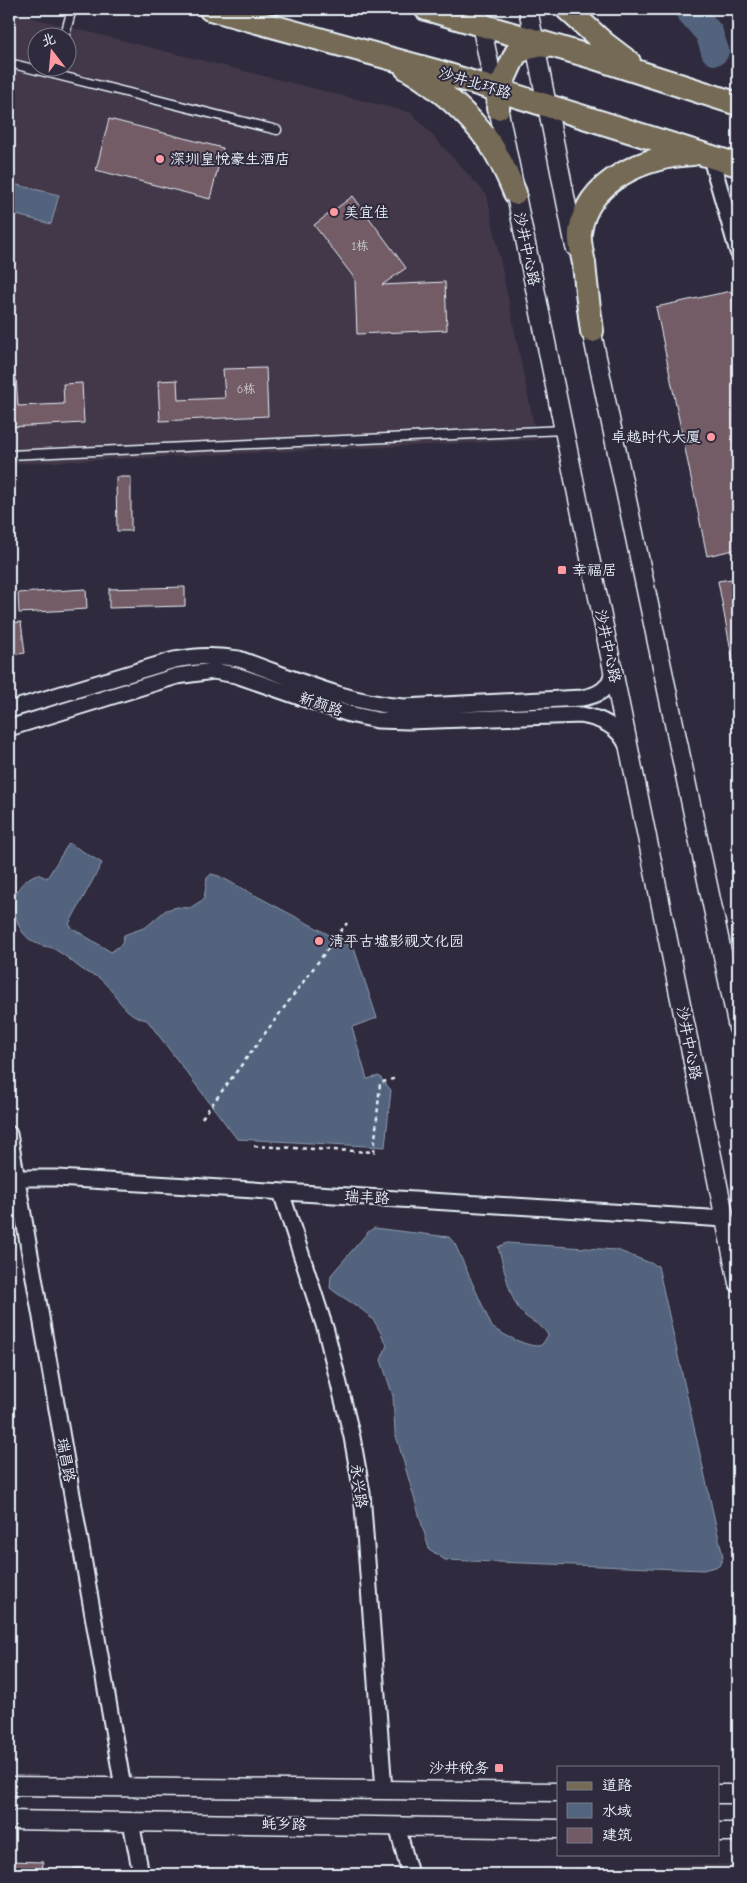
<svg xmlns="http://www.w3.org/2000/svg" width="747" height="1883" font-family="'Comic Neue','LXGW WenKai TC',sans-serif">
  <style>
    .built { fill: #433949; fill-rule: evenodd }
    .water { fill: #53647e; stroke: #8f9caf }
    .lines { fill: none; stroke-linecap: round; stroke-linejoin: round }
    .river { stroke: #53647e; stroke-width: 28 }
    .building { fill: #735b66; stroke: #e8f1f8 }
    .service-casing { stroke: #e8f1f8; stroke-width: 11 }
    .minor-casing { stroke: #e8f1f8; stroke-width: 19 }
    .tertiary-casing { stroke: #e8f1f8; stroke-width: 21 }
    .primary-casing { stroke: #e8f1f8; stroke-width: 26 }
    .path { stroke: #e8f1f8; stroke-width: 2.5; stroke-dasharray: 4 4; stroke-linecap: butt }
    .service { stroke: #2f2a3d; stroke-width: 8 }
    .minor { stroke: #2f2a3d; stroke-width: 15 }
    .tertiary { stroke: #2f2a3d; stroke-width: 18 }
    .primary { stroke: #756a55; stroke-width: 22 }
    .poi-dot { fill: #ff9aa2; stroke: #2f2a3d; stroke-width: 2 }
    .labels { text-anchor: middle; stroke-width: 4; stroke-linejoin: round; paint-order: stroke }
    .number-label { font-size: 12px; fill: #cbccd4 }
    .street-label { font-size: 15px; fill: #e8f1f8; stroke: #2f2a3d }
    .poi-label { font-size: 15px; fill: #e8f1f8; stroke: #2f2a3d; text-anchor: start }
  </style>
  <rect width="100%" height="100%" fill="#2f2a3d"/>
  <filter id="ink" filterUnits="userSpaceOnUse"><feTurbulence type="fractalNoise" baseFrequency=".02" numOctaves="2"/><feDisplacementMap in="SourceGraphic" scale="10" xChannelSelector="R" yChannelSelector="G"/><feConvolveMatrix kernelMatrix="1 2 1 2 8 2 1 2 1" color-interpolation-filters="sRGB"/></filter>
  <g filter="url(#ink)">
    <!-- built -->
    <path class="built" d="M 9,12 L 412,113 L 487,195 L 537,440 L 9,464 ZM 38,38 L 68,38 L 68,68 L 38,68 Z
      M 738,1864 L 738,1874 L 461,1874 L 464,1870 Z"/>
    <!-- water -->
    <path class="water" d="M 9,183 L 59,195 L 51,224 L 9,213 Z
      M 69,843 L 102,863 L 69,924 L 72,928 L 111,952 L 122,944 L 124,935 L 146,927 L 166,910 L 177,907 L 190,908 L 204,899 L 207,878 L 211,874 L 219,876 L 354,948 L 377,1018 L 352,1027 L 367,1079 L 379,1076 L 391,1090 L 385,1147 L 237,1139 L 147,1020 C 122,1016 117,992 99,978 C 96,975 90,975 86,972 C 75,965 66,955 54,949 C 50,946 45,947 40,945 C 21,938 14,921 15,902 C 15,888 25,879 37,874 L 47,878 Z
      M 374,1228 L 449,1237 L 455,1244 L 492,1327 C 499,1333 533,1350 541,1345 C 544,1343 546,1338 548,1335 C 541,1323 530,1322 522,1313 C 509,1299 504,1265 498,1247 L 507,1243 L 617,1250 L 658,1266 L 723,1557 L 719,1566 L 703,1570 L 445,1560 L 429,1549 L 395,1432 L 393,1396 L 381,1360 L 387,1345 C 382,1337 379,1327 373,1320 C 361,1306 343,1299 330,1288 L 331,1275 L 368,1232 Z"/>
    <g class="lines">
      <!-- river -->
      <path class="river" d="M 688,9 L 709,33 L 715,51"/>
    </g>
    <!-- building -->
    <path class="building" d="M 109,119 L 223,148 L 210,199 L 96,170 Z
      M 353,196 L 406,268 L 382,285 L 445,282 L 447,330 L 357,334 L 355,279 L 314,225 Z
      M 731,291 L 738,325 L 738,549 L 707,556 L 656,307 Z
      M 266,368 L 268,416 L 160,421 L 158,381 L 177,380 L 178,400 L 225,398 L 223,369 Z
      M 9,378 L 16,378 L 18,406 L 64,404 L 63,384 L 82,383 L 84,423 L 9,427 Z
      M 116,477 L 131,477 L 131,531 L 117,531 Z
      M 738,578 L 738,661 L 733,662 L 718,581 Z
      M 185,587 L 185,606 L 109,608 L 109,589 Z
      M 86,589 L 87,609 L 19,613 L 18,593 Z
      M 21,622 L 25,653 L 10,655 L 9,623 Z
      M 9,1861 L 43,1862 L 42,1874 L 9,1874 Z
      M 74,1868 L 102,1868 L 102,1874 L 74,1874 Z"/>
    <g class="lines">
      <defs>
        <path id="service" d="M 64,38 L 72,9
          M 9,63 L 277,130
          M 9,455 L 564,430"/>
        <path id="minor" d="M 710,155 L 738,252
          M 9,710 L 174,660 C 198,656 215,655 239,659 C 293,678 346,703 404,707 L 582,698 C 598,695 609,690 613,672
          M 9,728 L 177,676 L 213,671 L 236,675 L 349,714 L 377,720 L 408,721 L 581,715 C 600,718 619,727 627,745
          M 9,1134 L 123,1787
          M 9,1178 L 57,1178 L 725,1219
          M 281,1192 L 326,1331 L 352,1437 L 362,1493 L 384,1790
          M 131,1822 L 141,1874
          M 397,1826 L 410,1874"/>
        <path id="tertiary" d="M 478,9 L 738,1283
          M 528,9 L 575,247
          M 589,319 L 738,1028
          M 9,1786 L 558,1792
          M 718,1794 L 738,1794
          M 9,1820 L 558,1829
          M 718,1832 L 738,1832"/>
        <path id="primary" d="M 210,9 L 436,71 L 738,165
          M 426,9 L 595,58 L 738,104
          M 567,9 L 604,43 L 629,62
          M 406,68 C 437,86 468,113 489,142 C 500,158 508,176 515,193
          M 498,108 L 499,90 L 516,53 L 535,45 L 548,46
          M 592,331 C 589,309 586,286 584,263 C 582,254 579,242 580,233 C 586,179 648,156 693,154"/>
      </defs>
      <!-- service casing -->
      <use href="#service" class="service-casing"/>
      <!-- minor casing -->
      <use href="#minor" class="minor-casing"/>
      <!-- tertiary casing -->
      <use href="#tertiary" class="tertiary-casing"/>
      <!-- primary casing -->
      <use href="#primary" class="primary-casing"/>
      <!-- path -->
      <path class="path" d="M 202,1118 L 347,923
        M 254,1146 L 374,1152 L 380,1083 L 396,1078"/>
      <!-- service -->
      <use href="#service" class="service"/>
      <!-- minor -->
      <use href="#minor" class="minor"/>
      <!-- tertiary -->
      <use href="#tertiary" class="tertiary"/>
      <!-- primary -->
      <use href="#primary" class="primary"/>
    </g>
  </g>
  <!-- markers -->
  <g class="poi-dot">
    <circle cx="160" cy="159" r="5"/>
    <circle cx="334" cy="212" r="5"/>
    <circle cx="711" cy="437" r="5"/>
    <rect x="557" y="565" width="10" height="10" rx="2.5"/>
    <circle cx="319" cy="941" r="5"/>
    <rect x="494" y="1763" width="10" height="10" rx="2.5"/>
  </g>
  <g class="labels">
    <!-- number labels -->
    <g class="number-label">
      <text x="360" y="250">1栋</text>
      <text x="246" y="393">6栋</text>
    </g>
    <!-- street labels -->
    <g class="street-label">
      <text transform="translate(475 83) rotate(17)" y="5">沙井北环路</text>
      <text transform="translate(527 249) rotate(78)" y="5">沙井中心路</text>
      <text transform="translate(608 646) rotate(78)" y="5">沙井中心路</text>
      <text transform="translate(321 704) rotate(19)" y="5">新颜路</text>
      <text transform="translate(689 1043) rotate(79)" y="5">沙井中心路</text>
      <text transform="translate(367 1197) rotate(3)" y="5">瑞丰路</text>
      <text transform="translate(66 1460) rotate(80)" y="5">瑞昌路</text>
      <text transform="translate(359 1486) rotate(82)" y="5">永兴路</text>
      <text transform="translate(284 1824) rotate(1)" y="5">蚝乡路</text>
    </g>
    <!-- poi labels -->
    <g class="poi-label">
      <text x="170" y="164">深圳皇悦豪生酒店</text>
      <text x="344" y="217">美宜佳</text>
      <text x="701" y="442" text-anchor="end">卓越时代大厦</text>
      <text x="572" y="575">幸福居</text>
      <text x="329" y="946">清平古墟影视文化园</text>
      <text x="489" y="1773" text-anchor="end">沙井税务</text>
    </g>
  </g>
  <!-- margin -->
  <rect width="747" height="1883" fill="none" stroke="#2f2a3d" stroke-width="30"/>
  <rect x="15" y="15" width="717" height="1853" fill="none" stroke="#e8f1f8" stroke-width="2" filter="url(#ink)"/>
  <!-- legend -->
  <rect x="557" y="1766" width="162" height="90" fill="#2f2a3d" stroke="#797a88"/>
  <rect x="567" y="1782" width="25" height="8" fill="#756a55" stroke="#797a88"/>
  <text x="602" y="1790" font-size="15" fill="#e8f1f8">道路</text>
  <rect x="567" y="1803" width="25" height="15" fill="#53647e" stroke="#797a88"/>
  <text x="602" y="1816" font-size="15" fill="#e8f1f8">水域</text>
  <rect x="567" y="1828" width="25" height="15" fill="#735b66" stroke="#797a88"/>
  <text x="602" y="1840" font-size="15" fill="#e8f1f8">建筑</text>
  <!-- north arrow -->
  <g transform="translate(52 52) rotate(344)"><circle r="24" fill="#2f2a3d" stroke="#797a88"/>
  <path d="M0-4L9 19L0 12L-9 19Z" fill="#ff9aa2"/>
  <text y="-8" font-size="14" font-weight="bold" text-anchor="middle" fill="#e8f1f8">北</text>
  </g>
</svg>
